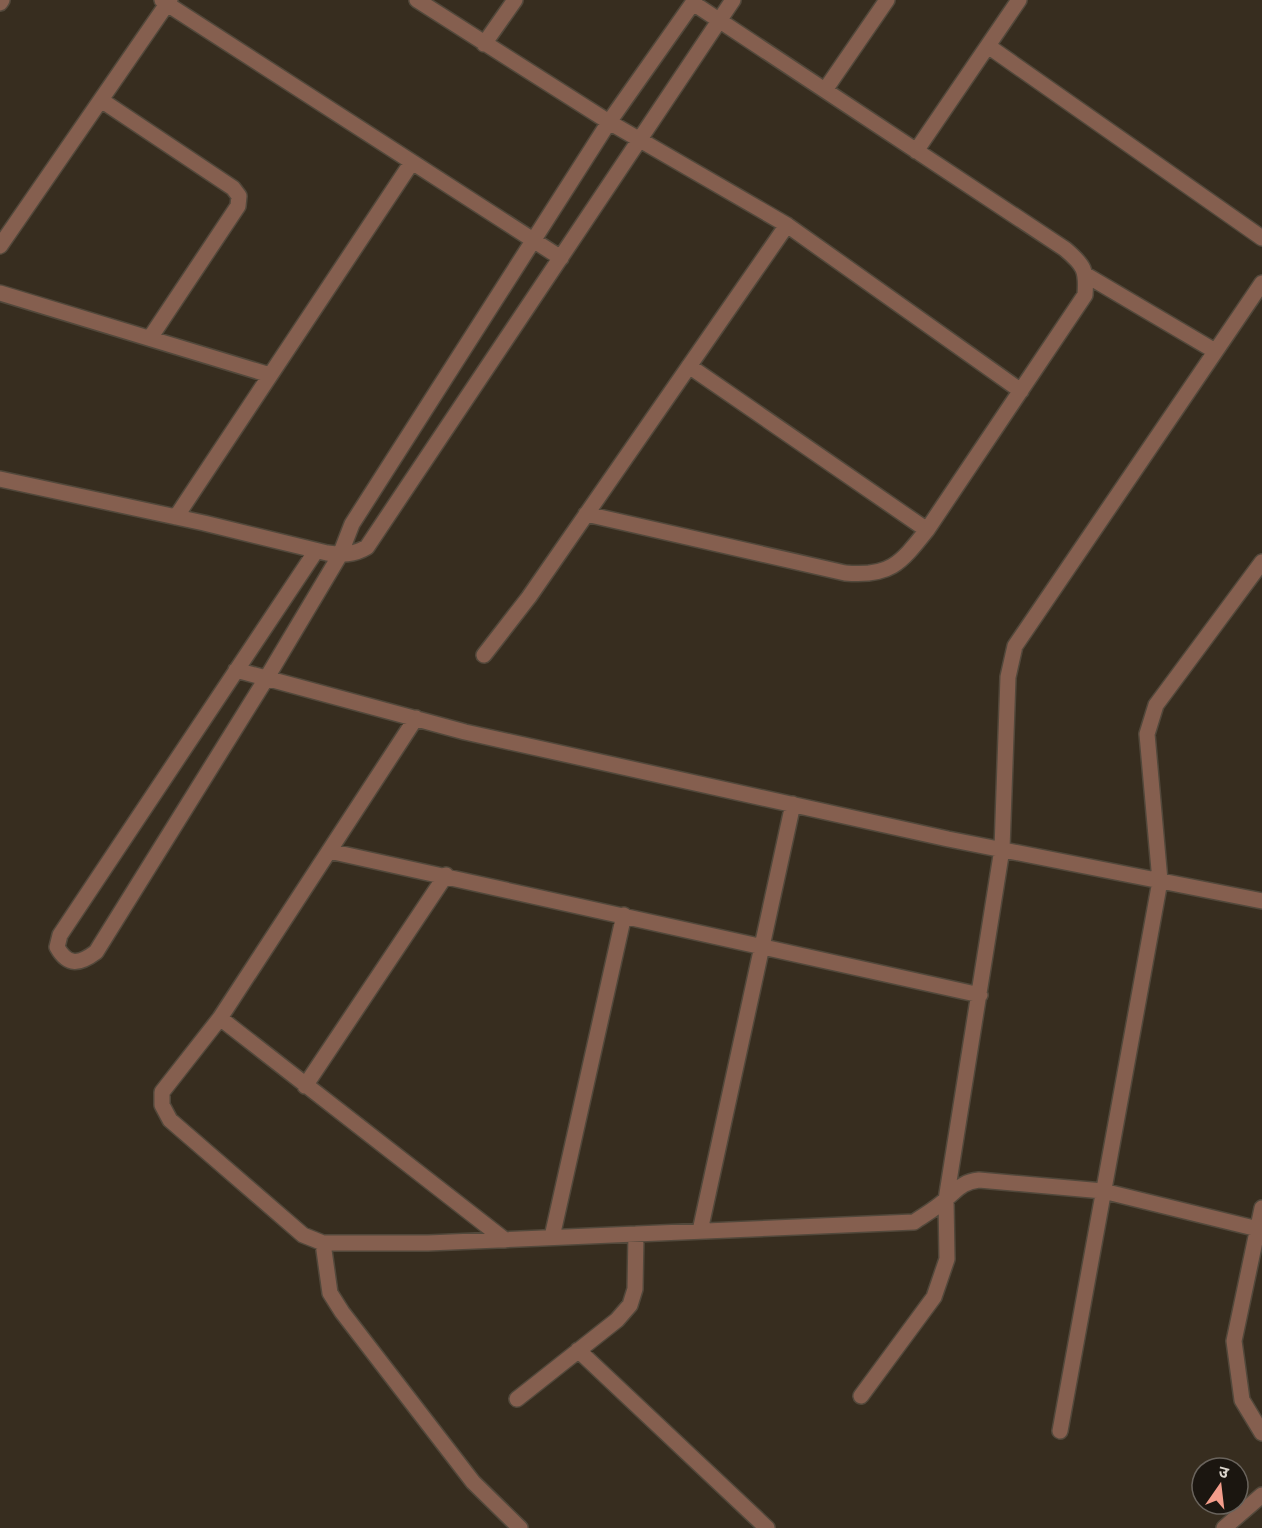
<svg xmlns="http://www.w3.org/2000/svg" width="1262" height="1528" font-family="Inter,'Noto Sans Devanagari',sans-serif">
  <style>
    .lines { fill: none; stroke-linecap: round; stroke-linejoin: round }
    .minor-casing { stroke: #52483b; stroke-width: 18 }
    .minor { stroke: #855f4f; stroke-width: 15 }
  </style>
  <rect width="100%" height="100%" fill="#372d1f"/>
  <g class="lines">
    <defs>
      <path id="minor" d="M 170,0 L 167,4 L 561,258
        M 417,0 L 609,122 L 787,225 L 1021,391
        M 0,3 L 2,0
        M 484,44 L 515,0
        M 988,46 L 1262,238
        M 825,90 L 887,0
        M 101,100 L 233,188 L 239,196 L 238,206 L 150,338
        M 916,151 L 1019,0
        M 0,246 L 167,4 L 162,0
        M 1086,275 L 1215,351
        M 0,293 L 270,375
        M 689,366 L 927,530
        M 0,479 L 204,523 L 327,553 C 341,555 354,555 367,547 L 733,0
        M 586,514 L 845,573 C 890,577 900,564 927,530 L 1085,295 C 1087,270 1084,265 1065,249 L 693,3
        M 176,517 L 412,162
        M 316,551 L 60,935 L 57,947 C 68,967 80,964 96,952 L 266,679 L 340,555 L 352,524 L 609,122 L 695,0
        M 484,655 L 529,597 L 787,225
        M 236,670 L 465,732 L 948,839 L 1262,901
        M 416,718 L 220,1018 L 162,1092 L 162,1105 L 170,1120 L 303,1235 L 323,1243 L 428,1243 L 914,1222 C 924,1215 937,1208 946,1199 C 958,1189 962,1182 979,1180 L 1103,1191 L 1262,1230
        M 329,851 L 980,995
        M 220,1018 L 505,1240
        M 305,1086 L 446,875
        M 1262,1208 L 1234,1341 L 1242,1400 L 1262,1433
        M 700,1231 L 793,804
        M 552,1237 L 624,915
        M 323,1243 L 330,1293 L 342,1312 L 473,1482 L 520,1528
        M 578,1350 L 767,1528
        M 861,1396 L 934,1297 L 947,1259 L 946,1200 L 1002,849 L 1008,677 L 1015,646 L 1262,283
        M 517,1399 L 617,1320 L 630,1305 L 635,1289 L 636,1234
        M 1060,1431 L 1160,881 L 1147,734 L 1156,705 L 1262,562
        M 1224,1528 L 1262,1495"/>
    </defs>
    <!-- minor casing -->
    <use href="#minor" class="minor-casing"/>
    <!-- minor -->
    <use href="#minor" class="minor"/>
  </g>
  <!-- north arrow -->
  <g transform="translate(1220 1486) rotate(14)"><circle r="28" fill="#1b1610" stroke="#69635c" stroke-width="1.5"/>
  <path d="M0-4.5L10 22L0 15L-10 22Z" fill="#f49d8b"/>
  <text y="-9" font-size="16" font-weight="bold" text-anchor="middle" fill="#ddd7ce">उ</text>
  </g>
</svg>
